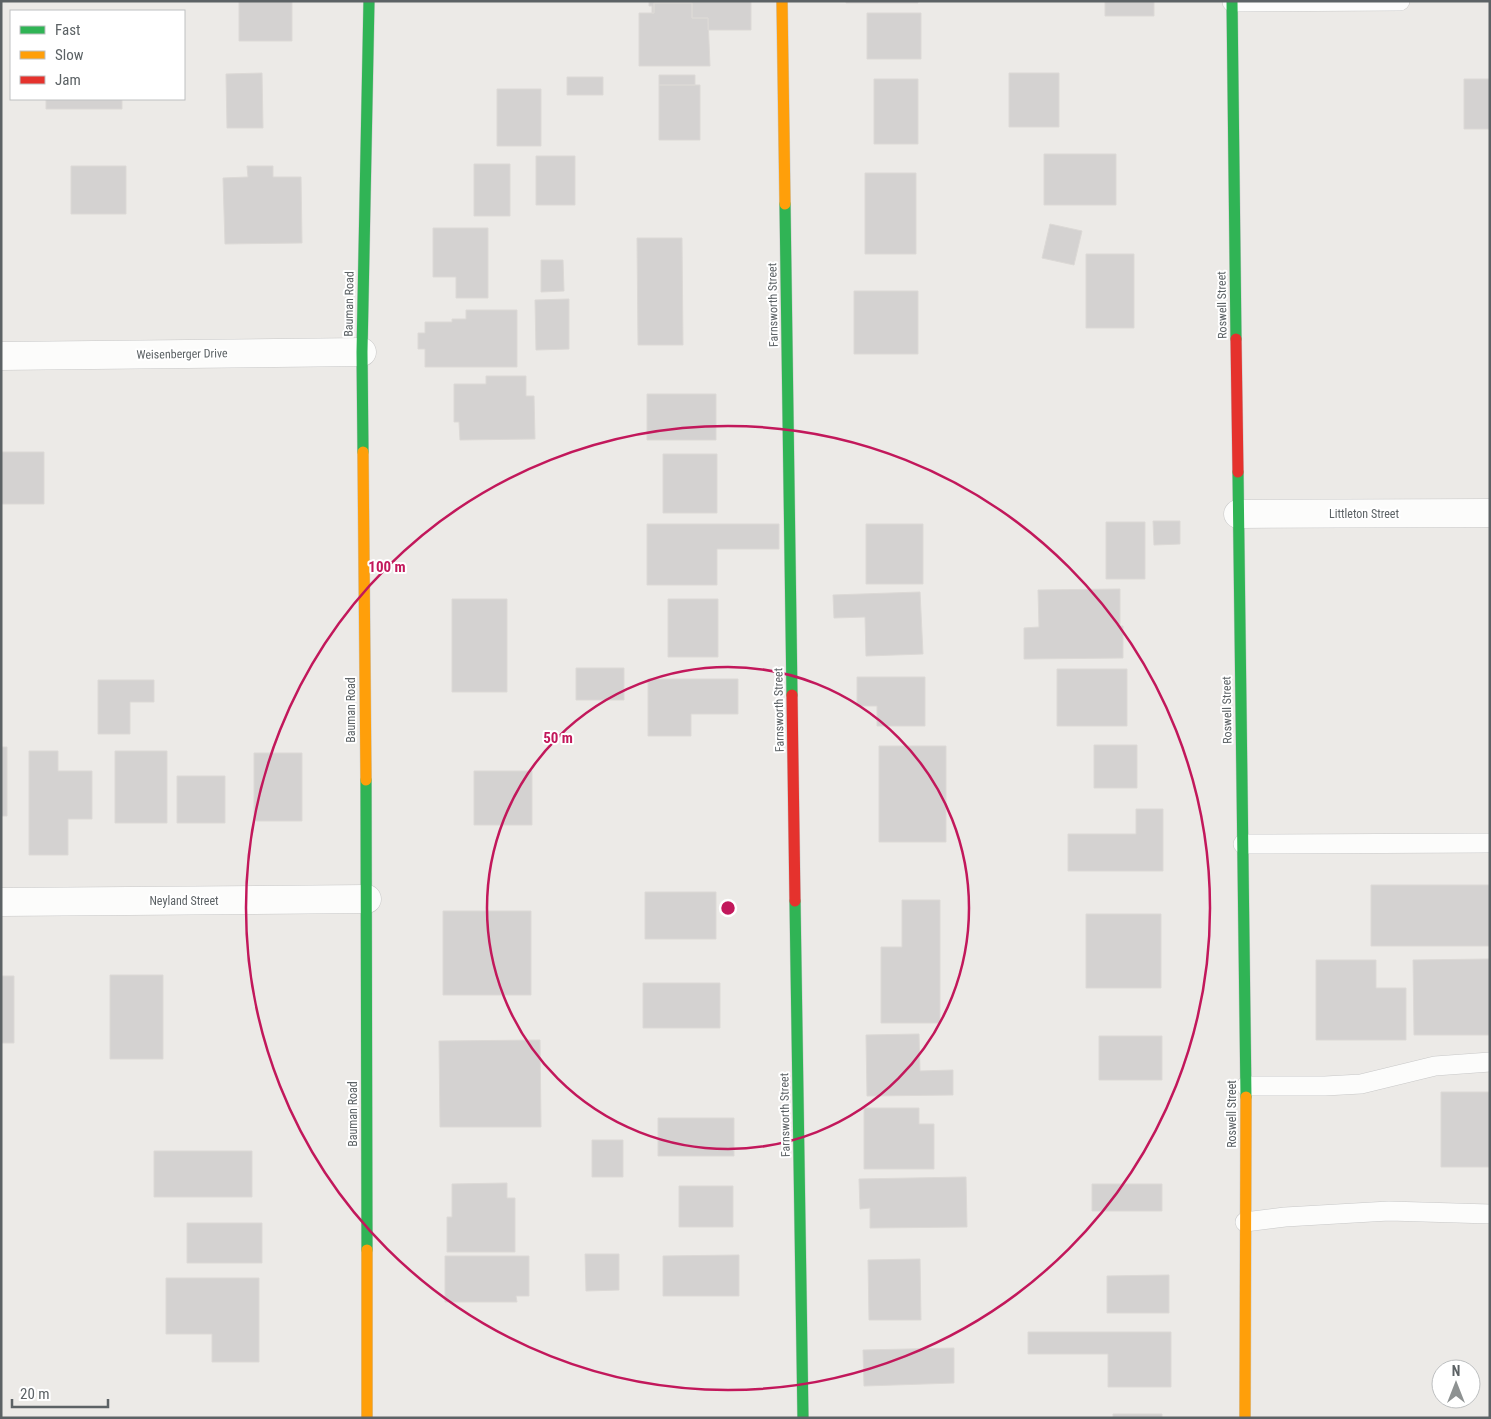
<svg xmlns="http://www.w3.org/2000/svg" width="1491" height="1419" font-family="'Roboto Condensed',sans-serif">
  <style>
    .building { fill: #d4d2d1; stroke: #dcd9d6 }
    .lines { fill: none; stroke-linecap: round; stroke-linejoin: round }
    .lane-casing { stroke: #c8c8c8; stroke-width: 20 }
    .street-casing { stroke: #c8c8c8; stroke-width: 29 }
    .fast-casing { stroke: #c7c8c8; stroke-width: 12 }
    .slow-casing { stroke: #c7c8c8; stroke-width: 12 }
    .jam-casing { stroke: #c7c8c8; stroke-width: 12 }
    .lane { stroke: #fcfcfb; stroke-width: 19 }
    .street { stroke: #fcfcfb; stroke-width: 28 }
    .fast { stroke: #30b455; stroke-width: 11 }
    .slow { stroke: #ff9f0a; stroke-width: 11 }
    .jam { stroke: #e5322d; stroke-width: 11 }
    .ring { fill: none; stroke: #c2185b; stroke-width: 2.5 }
    .labels { text-anchor: middle; stroke-width: 4; stroke-linejoin: round; paint-order: stroke }
    .street-label { font-size: 12px; fill: #5c6265; stroke: #fff }
    .centre { fill: #c2185b; stroke: #fff; stroke-width: 2.5 }
    .ring-label { font-size: 15px; text-anchor: middle; font-weight: bold; fill: #c2185b; stroke: #fff; stroke-width: 4; stroke-linejoin: round; paint-order: stroke }
  </style>
  <rect width="100%" height="100%" fill="#eceae7"/>
  <!-- building -->
  <path class="building" d="M 239,1 L 292,1 L 292,41 L 239,41 Z
    M 649,1 L 751,1 L 751,30 L 708,30 L 708,18 L 692,18 L 692,3 L 654,3 L 654,13 L 652,13 L 652,6 L 649,6 Z
    M 846,1 L 918,1 L 918,3 L 846,3 Z
    M 1105,1 L 1154,1 L 1154,16 L 1105,16 Z
    M 654,3 L 692,3 L 692,18 L 708,18 L 710,66 L 639,66 L 639,13 L 654,13 Z
    M 867,13 L 921,13 L 921,59 L 867,59 Z
    M 262,73 L 263,128 L 227,128 L 226,74 Z
    M 1009,73 L 1059,73 L 1059,127 L 1009,127 Z
    M 659,75 L 695,75 L 695,85 L 659,85 Z
    M 567,77 L 603,77 L 603,95 L 567,95 Z
    M 874,79 L 918,79 L 918,144 L 874,144 Z
    M 1464,79 L 1490,79 L 1490,129 L 1464,129 Z
    M 659,85 L 700,85 L 700,140 L 659,140 Z
    M 497,89 L 541,89 L 541,146 L 497,146 Z
    M 46,99 L 122,99 L 122,109 L 46,109 Z
    M 1044,154 L 1116,154 L 1116,205 L 1044,205 Z
    M 536,156 L 575,156 L 575,205 L 536,205 Z
    M 474,164 L 510,164 L 510,216 L 474,216 Z
    M 71,166 L 126,166 L 126,214 L 71,214 Z
    M 247,166 L 273,166 L 273,177 L 301,177 L 302,243 L 225,244 L 223,178 L 248,177 Z
    M 865,173 L 916,173 L 916,254 L 865,254 Z
    M 1050,224 L 1082,231 L 1074,265 L 1042,258 Z
    M 433,228 L 488,228 L 488,298 L 456,298 L 456,277 L 433,277 Z
    M 637,238 L 682,238 L 683,345 L 638,345 Z
    M 1086,254 L 1134,254 L 1134,328 L 1086,328 Z
    M 541,260 L 563,260 L 564,291 L 541,292 Z
    M 854,291 L 918,291 L 918,354 L 854,354 Z
    M 569,299 L 569,349 L 536,350 L 535,300 Z
    M 466,310 L 517,310 L 517,367 L 425,367 L 425,349 L 418,349 L 418,333 L 425,333 L 425,322 L 452,322 L 452,319 L 466,319 Z
    M 486,376 L 526,376 L 526,396 L 534,396 L 535,439 L 460,440 L 459,422 L 454,422 L 454,384 L 486,384 Z
    M 647,394 L 716,394 L 716,440 L 647,440 Z
    M 1,452 L 44,452 L 44,504 L 1,504 Z
    M 663,454 L 717,454 L 717,513 L 663,513 Z
    M 1153,521 L 1180,521 L 1180,544 L 1154,545 Z
    M 1106,522 L 1145,522 L 1145,579 L 1106,579 Z
    M 647,524 L 779,524 L 779,549 L 717,549 L 717,585 L 647,585 Z
    M 866,524 L 923,524 L 923,584 L 866,584 Z
    M 1120,589 L 1120,626 L 1123,626 L 1123,658 L 1024,659 L 1024,628 L 1039,627 L 1038,590 Z
    M 920,592 L 923,654 L 866,656 L 865,617 L 834,618 L 833,595 Z
    M 452,599 L 507,599 L 507,692 L 452,692 Z
    M 668,599 L 718,599 L 718,657 L 668,657 Z
    M 576,668 L 624,668 L 624,700 L 576,700 Z
    M 1057,669 L 1127,669 L 1127,726 L 1057,726 Z
    M 857,677 L 925,677 L 925,726 L 877,726 L 877,706 L 857,706 Z
    M 648,679 L 738,679 L 738,714 L 691,714 L 691,736 L 648,736 Z
    M 98,680 L 154,680 L 154,702 L 130,702 L 130,734 L 98,734 Z
    M 1094,745 L 1137,745 L 1137,788 L 1094,788 Z
    M 879,746 L 946,746 L 946,842 L 879,842 Z
    M 1,747 L 7,747 L 7,816 L 1,816 Z
    M 29,751 L 58,751 L 58,771 L 92,771 L 92,819 L 68,819 L 68,855 L 29,855 Z
    M 115,751 L 167,751 L 167,823 L 115,823 Z
    M 254,753 L 302,753 L 302,821 L 254,821 Z
    M 474,771 L 532,771 L 532,825 L 474,825 Z
    M 177,776 L 225,776 L 225,823 L 177,823 Z
    M 1136,809 L 1163,809 L 1163,871 L 1068,871 L 1068,834 L 1136,834 Z
    M 1371,885 L 1490,885 L 1490,946 L 1371,946 Z
    M 645,892 L 716,892 L 716,939 L 645,939 Z
    M 902,900 L 940,900 L 940,1023 L 881,1023 L 881,947 L 902,947 Z
    M 443,911 L 531,911 L 531,995 L 443,995 Z
    M 1086,914 L 1161,914 L 1161,988 L 1086,988 Z
    M 1490,959 L 1490,1035 L 1414,1035 L 1413,960 Z
    M 1316,960 L 1376,960 L 1376,988 L 1406,988 L 1406,1040 L 1316,1040 Z
    M 110,975 L 163,975 L 163,1059 L 110,1059 Z
    M 1,976 L 14,976 L 14,1043 L 1,1043 Z
    M 643,983 L 720,983 L 720,1028 L 643,1028 Z
    M 919,1034 L 920,1071 L 953,1070 L 953,1095 L 867,1096 L 866,1035 Z
    M 1099,1036 L 1162,1036 L 1162,1080 L 1099,1080 Z
    M 540,1040 L 541,1127 L 440,1127 L 439,1041 Z
    M 1441,1092 L 1490,1092 L 1490,1167 L 1441,1167 Z
    M 864,1108 L 919,1108 L 919,1124 L 934,1124 L 934,1169 L 864,1169 Z
    M 658,1118 L 734,1118 L 734,1156 L 658,1156 Z
    M 592,1140 L 623,1140 L 623,1177 L 592,1177 Z
    M 154,1151 L 252,1151 L 252,1197 L 154,1197 Z
    M 966,1177 L 967,1227 L 870,1228 L 870,1208 L 860,1209 L 859,1179 Z
    M 507,1183 L 507,1198 L 515,1198 L 515,1252 L 447,1252 L 447,1217 L 452,1217 L 452,1184 Z
    M 1092,1184 L 1162,1184 L 1162,1211 L 1092,1211 Z
    M 679,1186 L 733,1186 L 733,1227 L 679,1227 Z
    M 187,1223 L 262,1223 L 262,1263 L 187,1263 Z
    M 585,1254 L 619,1254 L 619,1290 L 586,1291 Z
    M 739,1255 L 739,1296 L 663,1296 L 663,1256 Z
    M 445,1256 L 529,1256 L 529,1296 L 516,1296 L 517,1302 L 445,1302 Z
    M 920,1259 L 921,1320 L 869,1320 L 868,1260 Z
    M 1169,1275 L 1169,1313 L 1107,1313 L 1107,1276 Z
    M 166,1278 L 259,1278 L 259,1362 L 212,1362 L 212,1334 L 166,1334 Z
    M 1028,1332 L 1171,1332 L 1171,1387 L 1108,1387 L 1108,1354 L 1028,1354 Z
    M 954,1348 L 954,1383 L 864,1386 L 863,1350 Z
    M 1113,1414 L 1162,1414 L 1162,1418 L 1113,1418 Z"/>
  <g class="lines">
    <defs>
      <path id="lane" d="M 1232,2 L 1400,1
        M 1243,844 L 1490,843
        M 1246,1086 L 1325,1086 L 1361,1084 L 1435,1066 L 1490,1062
        M 1245,1222 L 1285,1217 L 1389,1211 L 1490,1214"/>
      <path id="street" d="M 1,356 L 362,352
        M 1238,514 L 1490,513
        M 1,902 L 367,899"/>
      <path id="fast" d="M 1232,1 L 1236,339
        M 785,204 L 792,695
        M 363,452 L 362,352 L 369,1
        M 1238,472 L 1246,1097
        M 366,780 L 367,1250
        M 795,901 L 803,1418"/>
      <path id="slow" d="M 782,1 L 785,204
        M 363,452 L 366,780
        M 367,1250 L 367,1418
        M 1245,1418 L 1246,1097"/>
      <path id="jam" d="M 1236,339 L 1238,472
        M 792,695 L 795,901"/>
    </defs>
    <!-- lane casing -->
    <use href="#lane" class="lane-casing"/>
    <!-- street casing -->
    <use href="#street" class="street-casing"/>
    <!-- fast casing -->
    <use href="#fast" class="fast-casing"/>
    <!-- slow casing -->
    <use href="#slow" class="slow-casing"/>
    <!-- jam casing -->
    <use href="#jam" class="jam-casing"/>
    <!-- lane -->
    <use href="#lane" class="lane"/>
    <!-- street -->
    <use href="#street" class="street"/>
    <!-- fast -->
    <use href="#fast" class="fast"/>
    <!-- slow -->
    <use href="#slow" class="slow"/>
    <!-- jam -->
    <use href="#jam" class="jam"/>
  </g>
  <!-- distance rings -->
  <g class="ring">
    <circle cx="728" cy="908" r="241"/>
    <circle cx="728" cy="908" r="482"/>
  </g>
  <g class="labels">
    <!-- street labels -->
    <g class="street-label">
      <text transform="translate(349 304) rotate(-89)" y="4">Bauman Road</text>
      <text transform="translate(773 305) rotate(-91)" y="4">Farnsworth Street</text>
      <text transform="translate(1222 305) rotate(-91)" y="4">Roswell Street</text>
      <text transform="translate(182 354) rotate(-1)" y="4">Weisenberger Drive</text>
      <text x="1364" y="518">Littleton Street</text>
      <text transform="translate(351 710) rotate(-90)" y="4">Bauman Road</text>
      <text transform="translate(779 710) rotate(-91)" y="4">Farnsworth Street</text>
      <text transform="translate(1227 710) rotate(-91)" y="4">Roswell Street</text>
      <text x="184" y="905">Neyland Street</text>
      <text transform="translate(353 1114) rotate(-90)" y="4">Bauman Road</text>
      <text transform="translate(1232 1114) rotate(-90)" y="4">Roswell Street</text>
      <text transform="translate(785 1115) rotate(-91)" y="4">Farnsworth Street</text>
    </g>
  </g>
  <circle cx="728" cy="908" r="8" class="centre"/>
  <g class="ring-label">
    <text x="387" y="572">100 m</text>
    <text x="558" y="743">50 m</text>
  </g>
  <!-- border -->
  <rect width="1491" height="1419" fill="none" stroke="#5c6265" stroke-width="5"/>
  <!-- legend -->
  <rect x="10" y="10" width="175" height="90" fill="#ffffff" stroke="#bec0c1"/>
  <rect x="20" y="26" width="25" height="8" fill="#30b455" stroke="#bec0c1"/>
  <text x="55" y="35" font-size="15" fill="#5c6265">Fast</text>
  <rect x="20" y="51" width="25" height="8" fill="#ff9f0a" stroke="#bec0c1"/>
  <text x="55" y="60" font-size="15" fill="#5c6265">Slow</text>
  <rect x="20" y="76" width="25" height="8" fill="#e5322d" stroke="#bec0c1"/>
  <text x="55" y="85" font-size="15" fill="#5c6265">Jam</text>
  <!-- north arrow -->
  <g transform="translate(1456 1384)"><circle r="24" fill="#ffffff" stroke="#bec0c1"/>
  <path d="M0-4L9 19L0 12L-9 19Z" fill="#8e9292"/>
  <text y="-8" font-size="14" font-weight="bold" text-anchor="middle" fill="#5c6265">N</text>
  </g>
  <!-- scale -->
  <path d="M12 1399v8h96v-8" fill="none" stroke="#5c6265" stroke-width="2.5"/>
  <text x="20" y="1399" font-size="15" fill="#5c6265" stroke="#ffffff" stroke-width="4" paint-order="stroke">20 m</text>
</svg>
